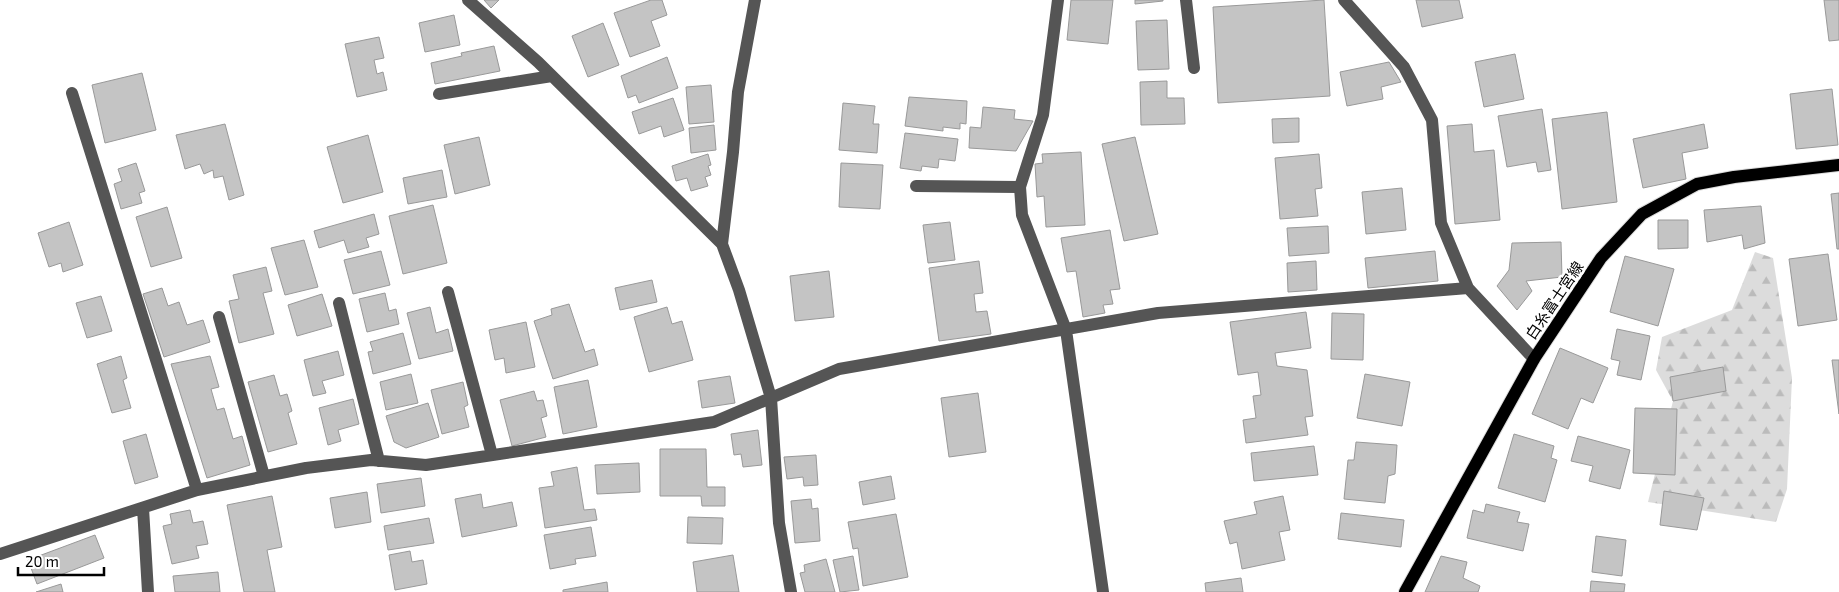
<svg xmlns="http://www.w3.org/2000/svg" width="1839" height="592" viewBox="0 0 1839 592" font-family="'Exo 2','Noto Sans JP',sans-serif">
  <defs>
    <pattern id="forest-firs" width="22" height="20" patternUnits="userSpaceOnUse" patternTransform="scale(1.25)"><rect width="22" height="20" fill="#dcdcdc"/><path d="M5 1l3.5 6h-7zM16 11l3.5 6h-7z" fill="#bbb"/></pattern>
  </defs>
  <rect width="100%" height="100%" fill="#fff"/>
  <path fill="url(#forest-firs)" d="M1755 252 1773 258 1792 378 1787 489 1776 522 1648 502 1673 401 1656 370 1662 337 1732 310Z"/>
  <path fill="#c4c4c4" stroke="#999" d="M484 0H499L491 8Z
    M651 0H662L667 15 651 21 660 46 630 57 614 13Z
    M1071 0H1113L1108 44 1067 40Z
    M1135 0H1163V1L1135 4Z
    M1324 0 1330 96 1218 103 1213 7Z
    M1416 0H1459L1463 18 1422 27Z
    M1824 0H1839V40L1829 41Z
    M454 15 460 45 425 52 419 23Z
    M1167 20 1169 69 1138 70 1136 21Z
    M603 23 619 65 588 77 572 36Z
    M379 37 384 58 374 60 377 74 383 72 387 90 357 97 345 44Z
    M494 46 500 71 435 84 431 63 462 56 461 53Z
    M1515 54 1524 99 1484 107 1475 62Z
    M667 57 678 88 639 103 636 95 628 98 621 76Z
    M1389 62 1401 82 1381 87 1383 99 1347 106 1340 72Z
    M142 73 156 130 105 143 92 85Z
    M1167 81V98H1184L1185 124 1141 125 1140 82Z
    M711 85 714 122 689 124 686 87Z
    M1832 89 1838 145 1796 149 1790 94Z
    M909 97 967 101 966 124 960 123V129L943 127V131L905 126Z
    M673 98 684 130 664 137 661 126 639 134 632 112Z
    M843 103 875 106 873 124H879L877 153 839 150Z
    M983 107 1015 110 1014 119 1033 121 1016 151 969 148 970 127 981 128Z
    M1542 109 1551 170 1538 172 1536 162 1507 167 1498 116Z
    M1607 112 1617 202 1562 209 1552 119Z
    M1299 118V142L1273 143 1272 119Z
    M225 124 244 195 229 200 223 176 214 178 213 170 204 174 200 164 185 169 176 135Z
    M1472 124 1474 152 1494 150 1500 220 1455 224 1447 126Z
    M1704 124 1708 148 1682 153 1686 179 1643 188 1633 139Z
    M714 125 716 150 691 153 689 128Z
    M905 133 958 139 955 161 939 159 938 168 922 166 921 171 900 168Z
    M368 135 383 192 343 203 327 147Z
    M479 137 490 185 455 194 444 145Z
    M1135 137 1158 234 1124 241 1102 144Z
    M1081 152 1085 225 1046 227 1044 196 1037 197 1035 164 1043 163 1042 154Z
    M708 154 711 165 708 166 711 175 705 177 708 186 691 191 687 178 676 181 672 166Z
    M1319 154 1322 188 1315 189 1318 216 1280 219 1275 158Z
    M136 163 145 191 139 193 142 203 121 209 114 184 122 181 118 169Z
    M841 163 883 165 880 209 839 207Z
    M442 170 447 197 408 204 403 178Z
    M1402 188 1406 230 1366 234 1362 192Z
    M1839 193V249H1837L1831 194Z
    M433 205 447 263 403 274 389 216Z
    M1761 206 1765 243 1744 249 1742 235 1707 242 1704 210Z
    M167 207 182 258 151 267 136 217Z
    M374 214 379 234 366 238 369 247 348 253 344 240 319 248 314 231Z
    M1658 220H1688V248L1658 249Z
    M69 222 83 265 63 272 61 263 49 267 38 233Z
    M950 222 955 260 928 263 923 225Z
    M1328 226 1329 253 1289 256 1287 228Z
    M1110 230 1120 289 1110 290 1113 304 1103 305 1105 313 1083 317 1076 271 1067 272 1061 238Z
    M304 240 318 287 285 295 271 248Z
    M1561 242 1562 277 1526 281 1532 291 1517 310 1497 286 1509 270 1512 243Z
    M381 251 390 285 353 294 344 260Z
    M1435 251 1438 281 1368 288 1365 258Z
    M1828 254 1837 320 1798 326 1789 259Z
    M1625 256 1674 269 1658 326 1610 312Z
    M979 261 983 293 974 294 976 312 987 311 991 334 939 341 929 268Z
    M1316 261 1317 290 1288 292 1287 263Z
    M266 267 272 291 263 293 274 334 239 343 229 301 239 299 233 275Z
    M829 271 834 317 795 321 790 276Z
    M652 280 657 302 620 310 615 288Z
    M162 288 168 306 179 302 187 325 203 320 210 342 164 357 143 294Z
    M385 293 389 311 396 309 399 324 367 332 359 299Z
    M322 294 332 326 297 336 288 305Z
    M101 296 112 331 87 338 76 303Z
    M569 304 585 352 594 349 598 365 553 379 534 321 552 315 551 309Z
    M430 307 436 333 448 329 453 351 419 359 407 313Z
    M667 307 672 324 682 321 693 360 649 372 634 317Z
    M1306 312 1311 348 1275 353 1277 366 1307 370 1313 416 1305 417 1308 435 1246 443 1243 420 1256 418 1253 396 1261 395 1258 372 1238 375 1230 322Z
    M1332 313 1364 314 1363 360 1331 359Z
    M526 322 535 367 506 373 504 358 495 360 489 330Z
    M1617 329 1650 336 1641 380 1617 375 1620 361 1611 359Z
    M403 333 411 364 373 374 368 352 373 351 370 342Z
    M1560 348 1608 368 1593 403 1581 398 1568 429 1532 414Z
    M338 351 344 375 322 381 326 393 313 396 304 360Z
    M121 356 127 378 123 380 131 408 112 413 97 364Z
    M210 356 219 387 211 389 217 410 224 408 233 439 242 436 250 465 207 478 171 364Z
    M1832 360H1839V414Z
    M1723 367 1726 391 1673 401 1670 377Z
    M411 374 418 403 386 410 380 382Z
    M1365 374 1410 382 1402 426 1357 418Z
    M274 375 280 396 287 394 292 411 288 413 297 444 268 452 248 382Z
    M730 376 735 403 702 408 698 381Z
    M588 380 597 427 563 434 554 387Z
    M463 382 468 405 464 407 469 427 442 434 431 390Z
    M534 391 537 401 543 400 547 416 541 418 546 437 512 446 500 400Z
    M978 393 986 452 949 457 941 398Z
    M353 399 359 424 338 430 341 441 328 445 319 408Z
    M428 403 439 437 406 448 394 442 386 416Z
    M1635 408 1677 409 1675 475 1633 473Z
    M758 430 762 465 743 467 741 454 734 455 731 434Z
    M146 434 158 477 135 484 123 441Z
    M1514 434 1554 446 1551 458 1557 460 1545 502 1498 488Z
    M1578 436 1630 450 1620 489 1589 481 1593 466 1571 461Z
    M1356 442 1397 445 1395 474 1388 476 1385 503 1344 499 1348 460H1354Z
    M1314 446 1318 475 1254 481 1251 453Z
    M660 449H706L707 487H725V506H702L701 496H660Z
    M816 455 818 485 804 486 803 477 787 479 784 457Z
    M639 463 640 492 597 494 595 465Z
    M577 467 584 510 595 509 597 520 545 528 539 488 554 486 551 472Z
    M891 476 895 499 863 505 859 482Z
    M421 478 425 506 381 513 377 484Z
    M1664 491 1704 498 1697 530 1660 525Z
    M367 492 371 522 335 528 330 498Z
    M481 494 483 508 512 502 517 526 462 537 455 499Z
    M272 496 282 547 267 550 275 592H244L227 505Z
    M1283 496 1290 530 1279 532 1285 560 1242 569 1237 542 1230 544 1224 521 1257 514 1254 502Z
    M811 499 812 509 818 508 820 541 795 543 791 501Z
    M1486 504 1520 512 1517 522 1529 524 1523 551 1467 538 1473 510 1484 513Z
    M190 510 193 523 203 521 208 544 196 546 199 558 172 564 163 526 172 524 170 514Z
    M1341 513 1404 520 1401 547 1338 539Z
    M896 514 908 577 863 586 858 548 853 549 848 522Z
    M688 517 723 518 722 544 687 543Z
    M429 518 434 543 388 550 384 526Z
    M591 527 596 556 575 559 576 564 550 569 544 535Z
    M95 535 104 558 37 584 28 560Z
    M1596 536 1626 540 1622 576 1592 572Z
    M410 551 412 562 423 560 427 584 395 590 389 555Z
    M733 555 739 592H697L693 562Z
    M853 556 859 590 840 592 833 560Z
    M1441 556 1467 562 1463 578 1480 586 1478 592H1425Z
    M826 559 835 592H805L800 573 805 572 804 565Z
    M218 572 220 592H175L173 576Z
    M1241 578 1243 592H1206L1205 583Z
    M1591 581 1625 584 1624 592H1590Z
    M607 582 608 592H563V590Z
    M61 584 63 592H36Z"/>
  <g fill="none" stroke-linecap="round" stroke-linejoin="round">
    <defs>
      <path id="major" d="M1405 592 1534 359 1601 258 1642 214 1697 184 1734 177 1839 165"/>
    </defs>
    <use href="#major" stroke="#dbdbdb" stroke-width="14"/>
    <path stroke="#555" stroke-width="12" d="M468 0 538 62 722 244
      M755 0 738 92 733 152 722 244 739 290 771 398 779 523 791 592
      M1058 0 1043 115 1020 187 1022 215 1066 330 1103 592
      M1186 0 1194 68
      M1344 0 1404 67 1432 120 1441 223 1468 288 1534 359
      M72 93 197 490
      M439 94 552 76
      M916 186 1020 187
      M448 292 492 455
      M339 303 379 461
      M219 317 264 476
      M143 508 148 592
      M0 554 197 490 306 468 371 460 426 465 714 422 839 369 1158 313 1468 288"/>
    <use href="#major" stroke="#000" stroke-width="12"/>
  </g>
  <g text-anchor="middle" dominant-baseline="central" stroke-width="5" stroke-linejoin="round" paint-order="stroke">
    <g font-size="15" fill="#000" stroke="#fff">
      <text transform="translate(1554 300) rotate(-56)">白糸富士宮線</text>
    </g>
  </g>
  <path d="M18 567v8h86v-8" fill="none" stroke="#000000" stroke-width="2.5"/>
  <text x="25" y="567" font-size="15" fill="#000000" stroke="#ffffff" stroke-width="4" paint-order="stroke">20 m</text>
</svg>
